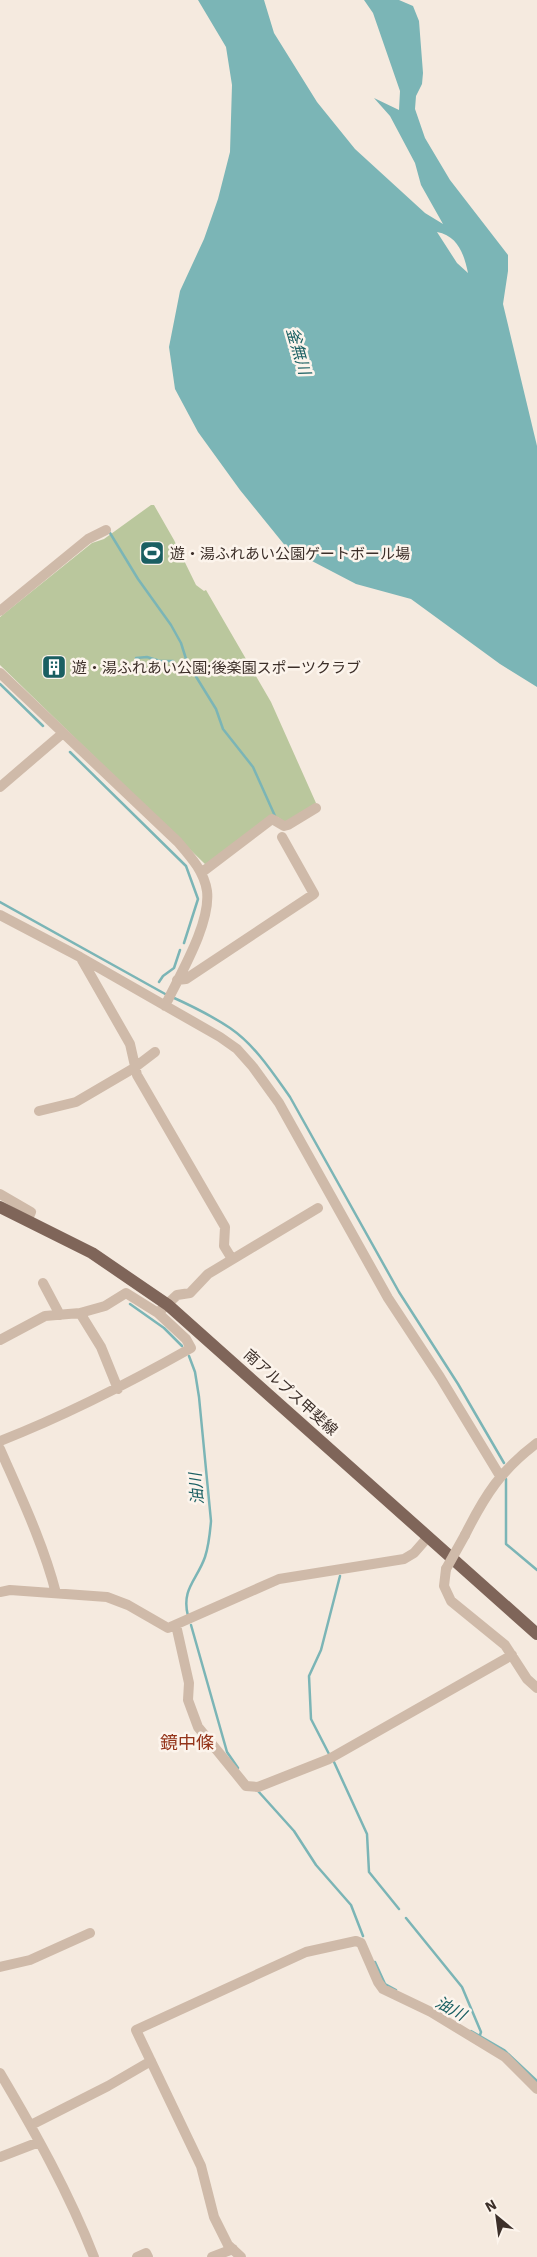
<svg xmlns="http://www.w3.org/2000/svg" width="537" height="2257" viewBox="0 0 537 2257" font-family="'IBM Plex Sans','Noto Sans JP',sans-serif">
  <rect width="100%" height="100%" fill="#f5eadf"/>
  <path fill="#bac79d" d="M151 505H154L174 540 196 585 204 591 206 590 271 702 316 803 285 823 278 817 206 865 0 665V617L92 543 104 539Z"/>
  <path fill="#7bb5b6" fill-rule="evenodd" d="M198 0H264L274 33 317 102 355 149 425 213 443 224 421 185 415 163 390 116 374 98 399 110 400 91 373 13 364 0H399L413 6 419 21 423 73 422 84 416 96 415 109 425 138 450 180 508 255V271L503 304 537 446V687L500 664 411 599 356 584 287 548 240 490 198 432 175 389 169 347 180 291 204 239 218 199 230 152 232 85 226 47ZM437 232C458 236 464 254 468 273L457 263Z"/>
  <g fill="none" stroke-linecap="round" stroke-linejoin="round">
    <path stroke="#7bb5b6" stroke-width="2.5" d="M110 533 138 579 171 625 181 643 187 662 216 709 223 729 253 767 275 816
      M136 658 147 657 160 661H173
      M0 684 43 726
      M70 752 186 866 198 899 184 943
      M0 902 167 995
      M159 982 163 976 174 968 180 950
      M172 997C192 1006 212 1016 230 1028 255 1045 273 1073 290 1097L399 1292 458 1384 504 1463
      M130 1304 164 1328 182 1346
      M506 1479V1544L537 1570
      M188 1616C181 1589 197 1580 205 1557 209 1545 210 1533 211 1521L199 1397 195 1372 189 1356
      M191 1625 227 1752 238 1768
      M329 1754 311 1719 309 1676 321 1650 340 1576
      M334 1762 367 1834 369 1872 399 1909
      M258 1791 294 1831 316 1865 351 1905 363 1936
      M406 1918 462 1987 481 2032 480 2035
      M375 1962 385 1984 396 1990
      M471 2031 504 2050 537 2081"/>
    <path stroke="#cfbaa9" stroke-width="10" d="M0 611 88 539 106 530
      M0 673 178 842C190 856 204 871 207 891 211 924 179 976 165 1006
      M0 787 63 733
      M201 873 272 819 284 826 288 825 316 808
      M0 915 80 957 220 1037 237 1049 253 1067 279 1103 388 1298 440 1377 500 1476
      M82 960 130 1044 137 1075 225 1227 224 1246 232 1259
      M177 980 186 979 314 894 282 837
      M39 1111 76 1102 134 1068 155 1052
      M0 1194 31 1212 27 1221
      M43 1283 60 1315
      M80 1313 101 1347 118 1389
      M0 1340 45 1316 80 1313 105 1306 126 1293 158 1313 177 1295 190 1293 208 1274 318 1208
      M0 1441C67 1415 129 1383 191 1348L186 1339 158 1313
      M0 1449C21 1497 43 1543 56 1593
      M465 1535C485 1495 501 1470 537 1443
      M446 1569 444 1586 451 1601 505 1645 527 1679 537 1688
      M0 1592 10 1590 107 1597 128 1605 168 1628 279 1579 404 1559 414 1553 428 1537
      M176 1625 189 1683 188 1700 198 1727 246 1786 258 1787 329 1759 512 1655
      M0 1967 30 1960 90 1933
      M0 2073C35 2132 69 2193 94 2257
      M31 2125 108 2086 151 2061
      M0 2157 39 2142
      M137 2257 146 2253 148 2257
      M212 2257 233 2249
      M241 2257 228 2245 214 2217 201 2166 136 2030 306 1952 356 1941 361 1943 378 1982 383 1989 431 2012 505 2057 537 2089"/>
    <path stroke="#7f6559" stroke-width="12" d="M0 1207 92 1253 168 1305 537 1634"/>
    <path stroke="#cfbaa9" stroke-width="10" d="M446 1569 465 1535"/>
  </g>
  <defs>
    <symbol id="stadium-square" viewBox="-11 -11 22 22"><rect x="-9" y="-9" width="18" height="18" rx="4" fill="#1a5f62" stroke="#fcf4ec"/><path d="M0-5a6.5 5 0 1 0 0 10a6.5 5 0 1 0 0-10ZM-3.5-1.8h7v3.6h-7Z" fill="#fff"/></symbol>
    <symbol id="building-square" viewBox="-11 -11 22 22"><rect x="-9" y="-9" width="18" height="18" rx="4" fill="#1a5f62" stroke="#fcf4ec"/><path d="M-4-6H4V6H1V3H-1V6H-4ZM-2.5-4.3h1.7v1.8h-1.7ZM.8-4.3h1.7v1.8H.8ZM-2.5-1h1.7V.8h-1.7ZM.8-1h1.7V.8H.8Z" fill="#fff"/></symbol>
  </defs>
  <g fill-rule="evenodd">
    <use href="#stadium-square" x="138" y="539" width="28" height="28"/>
    <use href="#building-square" x="40" y="653" width="28" height="28"/>
  </g>
  <g text-anchor="middle" dominant-baseline="central" stroke-width="5" stroke-linejoin="round" paint-order="stroke">
    <g font-size="15" fill="#3c2f29" stroke="#fcf4ec" text-anchor="start">
      <text x="170" y="553">遊・湯ふれあい公園ゲートボール場</text>
      <text x="72" y="667">遊・湯ふれあい公園;後楽園スポーツクラブ</text>
    </g>
    <g font-size="15" fill="#3c2f29" stroke="#fcf4ec">
      <text transform="translate(291 1392) rotate(42)">南アルプス甲斐線</text>
    </g>
    <g font-size="16" font-style="italic" fill="#1a5f62" stroke="#fcf4ec">
      <text transform="translate(299 351) rotate(74)">釜無川</text>
      <text transform="translate(196 1489) rotate(-95)">油川</text>
      <text transform="translate(451 2008) rotate(29)">油川</text>
    </g>
    <g font-size="18" fill="#94341a" stroke="#fcf4ec">
      <text x="187" y="1742">鏡中條</text>
    </g>
  </g>
  <g transform="translate(497 2217) rotate(331)" stroke="#fcf4ec" stroke-width="4" paint-order="stroke">
  <path d="M0-4L9 19L0 12L-9 19Z" fill="#3c2f29"/>
  <text y="-8" font-size="14" font-weight="bold" text-anchor="middle" fill="#3c2f29">N</text>
  </g>
</svg>
